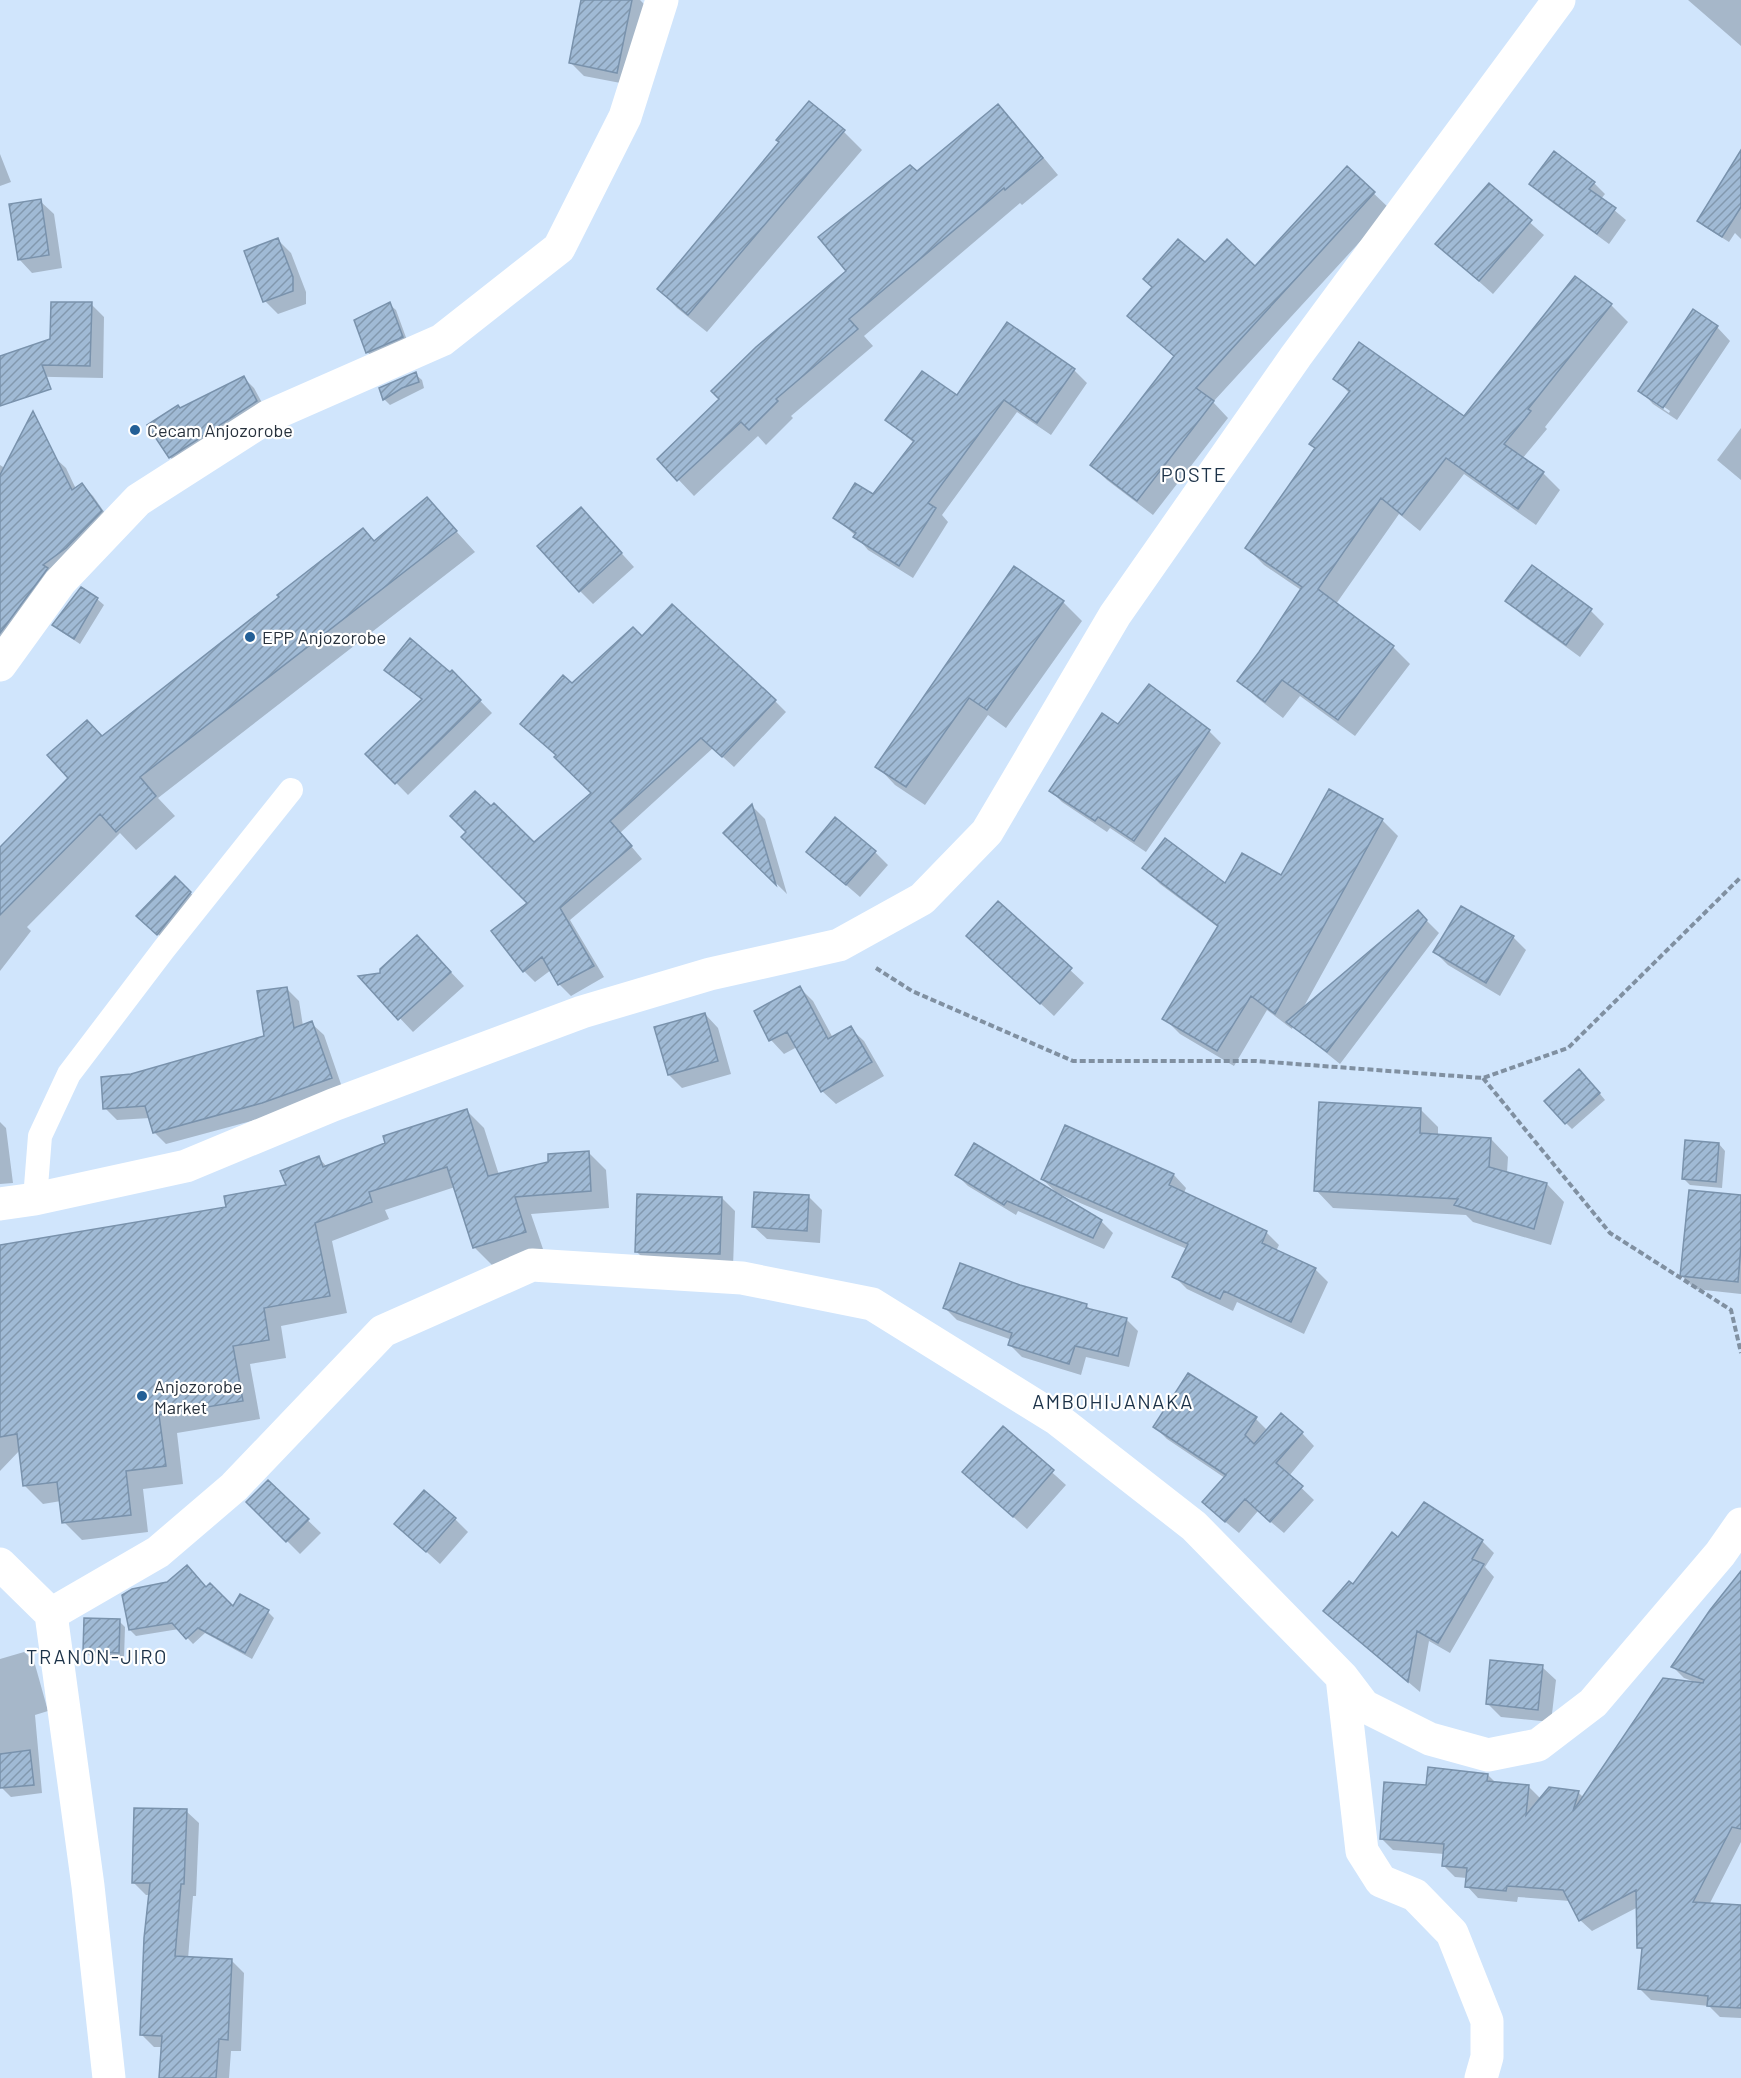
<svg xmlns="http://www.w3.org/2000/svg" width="1741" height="2078" viewBox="0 0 1741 2078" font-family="Barlow,sans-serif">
  <defs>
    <pattern id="building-hatch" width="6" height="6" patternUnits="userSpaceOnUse" patternTransform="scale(1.5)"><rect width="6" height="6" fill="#a0bad5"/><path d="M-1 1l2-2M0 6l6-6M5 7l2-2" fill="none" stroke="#8298ae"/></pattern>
  </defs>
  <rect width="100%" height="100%" fill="#d0e5fc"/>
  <path fill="#0003" fill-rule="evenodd" d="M583 0H640L646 6 631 85 584 76 571 63Z
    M1688 0H1741V46Z
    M809 103 844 132 862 150 707 332 677 308 659 289 781 142Z
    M998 106 1014 122 1058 175 1022 205 1020 203 864 336 873 346 791 416 793 418 766 445 758 436 694 496 659 459 721 399 848 271 917 173Z
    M0 154 11 182 0 186Z
    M1741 159V239L1735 233 1729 242 1705 227 1699 221Z
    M1347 168 1390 209 1213 402 1228 418 1153 515 1107 480 1092 465 1175 357 1129 316 1205 264 1255 268Z
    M1594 183 1605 194 1601 199 1626 220 1609 244 1542 195 1531 184Z
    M1489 186 1544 235 1493 294 1437 244Z
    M40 201 54 214 62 268 32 273 19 259Z
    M278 240 291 253 306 292V304L278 314 265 301Z
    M91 304 104 317 103 378 6 376 0 371V358L52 340Z
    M389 304 396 310 408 343 374 358 367 352Z
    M1611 305 1628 322 1545 427 1547 429 1522 459 1543 473 1560 490 1536 525 1464 474 1420 531 1399 514 1336 604 1393 647 1410 664 1355 736 1300 696 1283 718 1256 697 1239 680 1260 653 1301 590 1264 565 1247 548 1316 448 1350 394 1335 378 1465 418Z
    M1008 325 1074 370 1087 383 1051 435 1017 412 942 515 948 522 913 578 868 550 856 536 835 518 874 496 914 443 887 420 957 397Z
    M1717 327 1730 341 1677 420 1653 404 1640 390ZM1653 399 1670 411 1669 413 1653 402Z
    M415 374 422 380 424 388 390 405 384 399Z
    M244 378 254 388 267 412 180 468 170 457 181 410Z
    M1741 428V480L1717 460Z
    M54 457 66 468 76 489 82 485 93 496 112 523 0 660V465L20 478Z
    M427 499 475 552 158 798 175 816 136 850 120 833 27 927 31 931 0 971V849L70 779 103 738 281 598 363 530 375 542Z
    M594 523 634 567 593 604 580 591Z
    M1532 567 1591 611 1604 624 1580 657 1521 614 1507 601Z
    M1015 568 1063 602 1082 621 1006 728 988 715 925 805 895 785 877 766Z
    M97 599 104 605 80 644 60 631 54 625Z
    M642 638 775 701 786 712 734 767 713 748 620 833 642 859 570 920 604 977 571 996 559 984 551 970 535 982 524 971 534 845 593 793 572 685Z
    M386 670 452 672 492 713 408 795 368 754 423 701Z
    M1118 726 1209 731 1221 743 1146 852 1110 828 1107 832 1062 802 1051 791Z
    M752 806 765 819 787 894 725 833Z
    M1382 820 1398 836 1302 1010 1418 912 1439 933 1340 1064 1293 1026 1292 1029 1267 1010 1234 1066 1180 1034 1164 1018 1219 928 1160 884 1144 868 1225 885 1282 877Z
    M808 852H875L888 865 860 897Z
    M175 878 204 906 171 947 139 916Z
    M998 903 1084 983 1054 1016 981 949Z
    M1513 937 1526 950 1500 996 1448 965 1435 952Z
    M430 950 464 986 413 1032 361 977 382 974Z
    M286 988 299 1001 303 1026 311 1023 324 1035 343 1090 274 1115 166 1144 154 1132 150 1118 117 1120 105 1108 266 1038Z
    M800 988 813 1001 833 1038 850 1028 864 1041 884 1076 836 1104 822 1091 797 1047 784 1054 771 1040 756 1011Z
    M705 1014 718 1028 731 1074 682 1088 669 1075Z
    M1586 1077 1605 1100 1572 1129 1566 1123Z
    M466 1110 484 1128 499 1175 588 1152 606 1170 609 1208 531 1214 543 1249 492 1265 474 1247 455 1187 385 1210 389 1219 332 1241 347 1313 281 1326 286 1358 250 1364 260 1419 177 1433 183 1484 143 1489 148 1532 82 1540 64 1522 61 1501 43 1504 25 1486 20 1450 0 1471V1247L228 1208 288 1186 319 1158 327 1167Z
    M1421 1110 1438 1127V1136L1491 1139 1508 1157 1507 1173 1547 1184 1564 1202 1551 1245 1473 1222 1466 1215 1333 1208 1316 1190Z
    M0 1122 6 1128 13 1183 0 1184Z
    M1719 1144 1725 1151 1722 1188 1690 1185 1683 1178Z
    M957 1175 1056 1194 1101 1221 1113 1233 1104 1249 1018 1211 1016 1215 968 1186Z
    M1174 1175 1186 1188 1184 1193 1266 1232 1279 1245 1276 1251 1315 1269 1328 1282 1304 1334 1237 1302 1233 1311 1187 1289 1174 1276 1187 1249 1057 1193 1042 1179Z
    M809 1197 822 1210 820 1243 767 1239 753 1226Z
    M1741 1197V1294L1695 1289 1682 1276Z
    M722 1198 735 1211 733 1267 650 1265 636 1251Z
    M1020 1286 1086 1305 1092 1311 1126 1319 1138 1331 1129 1367 1086 1357 1081 1375 1022 1357 1010 1345 1012 1340 957 1320 945 1308Z
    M1256 1419 1268 1431 1302 1433 1314 1446 1289 1476 1314 1500 1284 1533 1258 1511 1239 1533 1216 1514 1225 1478 1167 1439 1155 1427Z
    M1003 1428 1066 1485 1027 1529 977 1485Z
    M268 1482 321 1533 300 1554 248 1502Z
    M455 1519 468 1532 440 1564 396 1524Z
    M1398 1539 1482 1541 1494 1553 1485 1567 1494 1577 1450 1653 1429 1641 1420 1692 1325 1611 1353 1587Z
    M206 1588 234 1608 268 1612 274 1618 252 1659 205 1633 193 1644 179 1629 136 1636 130 1630Z
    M1741 1592V1842L1709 1905 1741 1907V2018L1720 2017 1709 2006 1651 2000 1640 1989 1643 1952 1639 1947 1638 1907 1592 1931 1580 1920 1570 1901 1518 1897 1517 1902 1478 1898 1467 1886V1878L1455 1877 1443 1865 1444 1854 1393 1850 1381 1838 1427 1787 1488 1775 1496 1783 1529 1787 1541 1799 1578 1792 1584 1798 1695 1682 1684 1678 1673 1667Z
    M119 1621 125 1627 124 1659 91 1657 85 1651Z
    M24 1652 34 1661 48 1711 35 1715 42 1793 11 1797 2 1788 0 1769V1659Z
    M1542 1667 1556 1680 1551 1722 1501 1717 1488 1704Z
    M186 1811 199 1823 196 1896H193L188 1959 232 1961 244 1973 241 2051H231L229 2078H160L163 2047H154L141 2034 150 1895H146L133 1882Z"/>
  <path fill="url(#building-hatch)" stroke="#7992ac" stroke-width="1.5" d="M581 0H632L617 73 569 63Z
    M809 101 845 130 688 315 657 289 779 142 776 140Z
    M998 104 1043 158 1005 190 1004 188 849 319 858 329 776 399 778 401 749 430 741 422 677 481 657 459 719 399 711 391 756 347 846 271 818 237 910 165 917 171Z
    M1741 150V207L1722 237 1697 221Z
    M1554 151 1595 182 1589 189 1616 208 1597 234 1529 184Z
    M1347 166 1375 192 1196 388 1214 401 1137 501 1090 465 1174 356 1127 316 1152 287 1143 279 1178 239 1205 262 1227 239 1255 266Z
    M1489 183 1532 220 1479 281 1435 244Z
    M41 199 49 255 18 260 9 204Z
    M278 238 293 277V291L263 302 244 251Z
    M1575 276 1612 304 1528 409 1531 411 1504 444 1544 472 1518 509 1446 458 1402 515 1381 498 1318 589 1394 646 1338 720 1282 680 1265 702 1237 681 1259 652 1302 587 1245 548 1315 448 1309 444 1350 391 1333 379 1359 342 1464 416Z
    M51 302H92L90 366 42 365 51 389 0 406V356L50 339Z
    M390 302 403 337 366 353 354 320Z
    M1693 309 1718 326 1663 408 1638 391Z
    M1007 322 1075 369 1037 423 1004 400 928 503 936 508 899 566 853 537 856 533 833 518 855 483 873 494 914 441 885 420 922 371 957 395Z
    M416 372 419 382 402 388 383 400 379 388Z
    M244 376 257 401 169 458 147 425 178 405 180 408Z
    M33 411 72 490 82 483 102 511 66 548 43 565 48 568 0 633V475Z
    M427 497 457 531 140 777 156 796 116 832 100 814 0 915V847L68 778 47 755 87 720 102 736 279 597 277 595 363 528 374 541Z
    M581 507 622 553 579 592 537 546Z
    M1532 565 1592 609 1566 645 1505 601Z
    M1014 566 1064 601 987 710 969 698 906 787 875 767Z
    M81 587 98 598 74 639 52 625Z
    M672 604 776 700 722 757 701 738 610 821 632 846 560 908 594 966 558 985 542 957 523 972 491 931 527 903 461 837 466 832 450 816 475 791 491 806 494 803 534 842 591 793 554 757 556 755 520 724 563 675 572 683 633 627 642 636Z
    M410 638 450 672 452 670 481 700 395 784 365 754 422 699 384 670Z
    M1149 684 1210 730 1134 841 1098 817 1095 821 1049 791 1102 713 1118 724Z
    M1329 789 1383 819 1275 1014 1251 996 1217 1051 1162 1019 1218 926 1142 868 1165 838 1225 883 1242 853 1281 875Z
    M752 804 776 885 723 833Z
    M835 817 876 851 846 885 806 852Z
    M175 876 191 892 157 935 136 916Z
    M998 901 1072 968 1040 1004 966 936Z
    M1461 906 1514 936 1486 983 1433 952Z
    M1418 910 1427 920 1327 1052 1286 1022Z
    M417 935 451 972 398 1020 358 976 380 973V969Z
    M800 986 828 1039 851 1026 872 1062 821 1092 787 1032 769 1041 754 1011Z
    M287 987 294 1028 312 1021 332 1078 262 1103 153 1133 145 1106 103 1109 101 1077 131 1074 264 1036 257 991Z
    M705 1013 718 1061 668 1075 654 1027Z
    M1579 1069 1600 1093 1565 1124 1544 1101Z
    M1319 1102 1421 1108 1420 1133 1491 1138 1489 1167 1547 1183 1534 1229 1454 1205 1458 1199 1314 1191Z
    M467 1109 488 1176 548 1162V1154L589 1151 591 1191 515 1197 526 1232 473 1248 447 1167 369 1192 372 1202 315 1223 330 1296 264 1308 269 1340 233 1346 243 1401 159 1415 166 1466 126 1471 131 1515 62 1523 57 1482 23 1486 17 1434 0 1437V1245L226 1207 224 1196 286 1185 280 1171 319 1156 323 1167 385 1143 383 1136Z
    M1065 1125 1174 1174 1169 1185 1267 1231 1262 1243 1316 1268 1291 1322 1224 1291 1220 1299 1172 1277 1188 1244 1041 1179Z
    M1685 1140 1719 1143 1716 1182 1682 1179Z
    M974 1143 1102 1220 1093 1238 1007 1201 1004 1205 955 1175Z
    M1689 1190 1741 1195V1246L1738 1282 1680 1276Z
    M754 1192 809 1195 807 1231 752 1227Z
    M637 1194 722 1197 720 1254 635 1252Z
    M960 1263 1020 1285 1087 1304 1086 1308 1127 1318 1118 1356 1075 1346 1069 1364 1008 1345 1012 1333 943 1308Z
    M1188 1373 1257 1417 1245 1435 1254 1444 1281 1413 1303 1432 1276 1463 1303 1486 1270 1522 1245 1499 1225 1522 1202 1502 1226 1475 1153 1427Z
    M1003 1426 1054 1470 1013 1517 962 1472Z
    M268 1480 309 1519 286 1542 246 1502Z
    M424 1490 456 1518 426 1552 394 1524Z
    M1424 1502 1483 1540 1472 1559 1484 1564 1438 1643 1417 1631 1408 1682 1323 1611 1349 1581 1353 1584 1392 1532 1398 1537Z
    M187 1565 206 1587 210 1583 233 1606 240 1594 269 1610 245 1653 198 1628 186 1639 172 1623 129 1630 122 1595 132 1589 167 1582Z
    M1741 1571V1829L1732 1827 1693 1902 1741 1905V2008L1707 2006 1708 1996 1638 1989 1642 1948H1637L1636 1890 1579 1921 1563 1890 1507 1886 1506 1891 1465 1887 1467 1868 1442 1866 1444 1844 1380 1839 1384 1782 1426 1785 1428 1767 1488 1774 1487 1781 1529 1785 1526 1815 1549 1787 1579 1791 1573 1811 1663 1678 1703 1683 1704 1680 1671 1667 1710 1610Z
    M84 1618 120 1619 119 1653 83 1651Z
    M1490 1660 1543 1665 1538 1710 1486 1704Z
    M30 1750 34 1785 0 1788V1754Z
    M134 1808 187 1809 184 1884H181L175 1956 232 1959 228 2040 219 2039 216 2078H159L162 2036 140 2035 144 1938 150 1883H132Z"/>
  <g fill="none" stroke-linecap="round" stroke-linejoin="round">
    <path stroke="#8090a1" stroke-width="4" stroke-dasharray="6 3" stroke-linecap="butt" d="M876 968 912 991 1073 1061H1256L1483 1078 1568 1048 1741 877
      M1483 1078 1610 1233 1731 1310 1741 1353"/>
    <path stroke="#fff" stroke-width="24" d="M35 1199 40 1136 69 1074 164 949 291 790"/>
    <path stroke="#fff" stroke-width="33" d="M0 1204 35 1199 186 1166 333 1105 582 1012 710 974 839 945 922 899 987 832 1115 615 1296 356 1559 0
      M51 1614 158 1552 234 1487 383 1331 532 1265 742 1278 872 1304 1057 1419 1194 1526 1342 1677 1364 1706 1430 1739 1488 1755 1538 1745 1593 1703 1720 1554 1741 1524
      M1342 1677 1362 1851 1381 1881 1415 1895 1452 1933 1487 2021V2057L1481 2078"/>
    <path stroke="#fff" stroke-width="33" d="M0 1564 51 1614 88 1886 109 2078"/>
    <path stroke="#fff" stroke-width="33" d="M0 665 60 582 138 500 269 416 442 340 559 248 625 117 662 0"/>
  </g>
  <g fill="#235f96" stroke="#fff" stroke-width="2">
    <circle cx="135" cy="430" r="6"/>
    <circle cx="250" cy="637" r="6"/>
    <circle cx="142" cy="1396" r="6"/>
  </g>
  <g text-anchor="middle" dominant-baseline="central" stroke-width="4.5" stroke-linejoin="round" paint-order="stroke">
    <g font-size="18" fill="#27313c" stroke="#fff" text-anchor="start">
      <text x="147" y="430">Cecam Anjozorobe</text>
      <text x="262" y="637">EPP Anjozorobe</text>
      <text x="154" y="1386">Anjozorobe<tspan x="154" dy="21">Market</tspan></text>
    </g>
    <g font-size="20" letter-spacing="1.5" fill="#1c3248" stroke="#fff">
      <text x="1194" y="474">POSTE</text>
      <text x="1113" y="1401">AMBOHIJANAKA</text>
      <text x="97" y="1656">TRANON-JIRO</text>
    </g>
  </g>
</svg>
